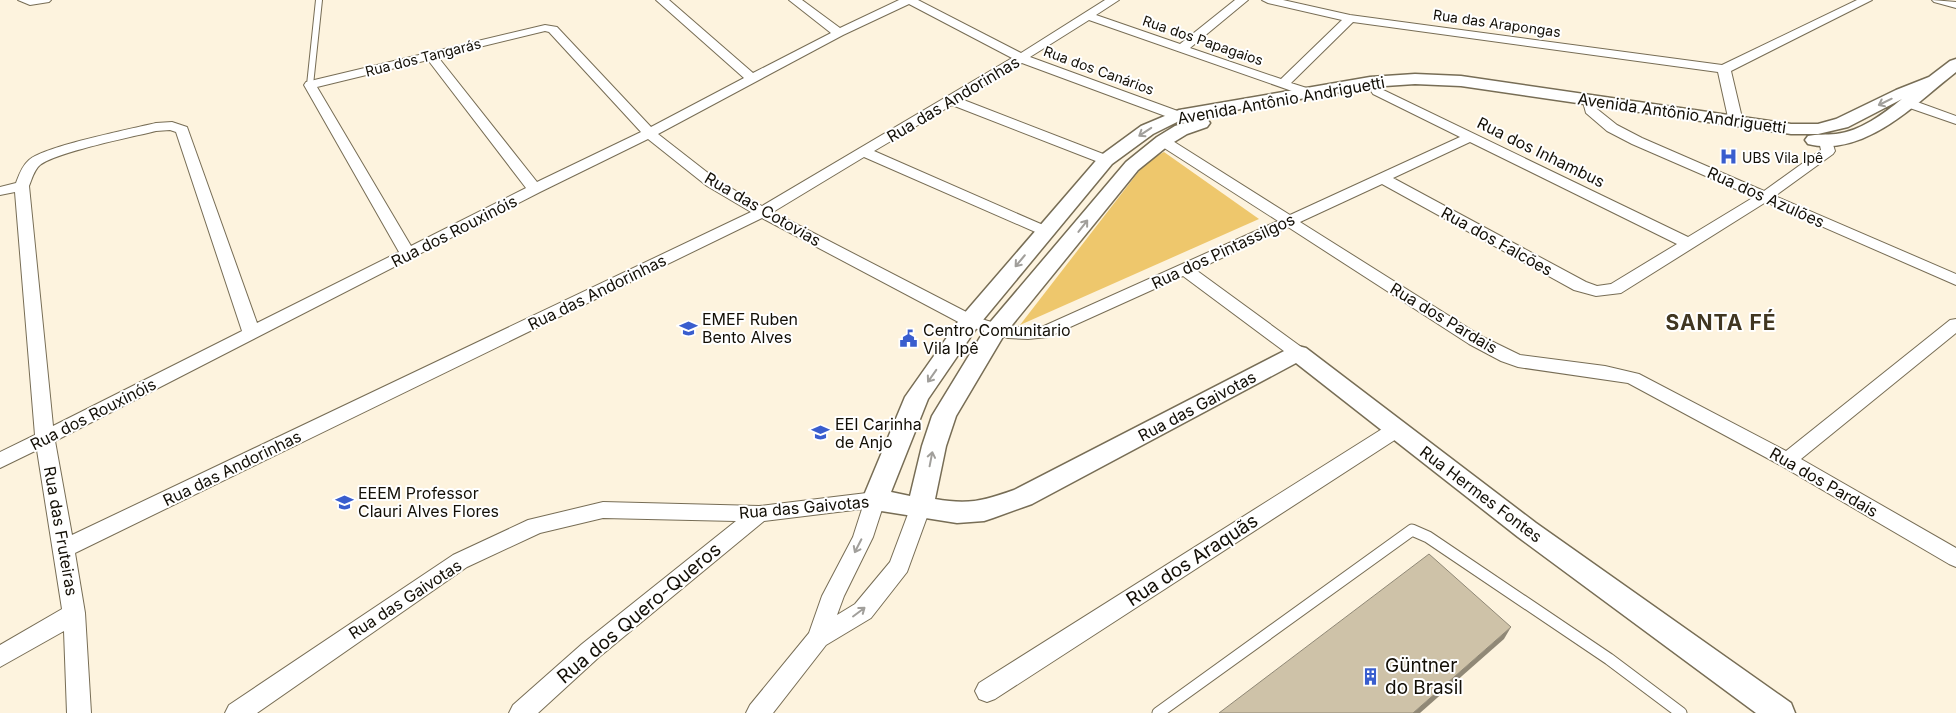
<svg xmlns="http://www.w3.org/2000/svg" width="1956" height="713" viewBox="0 0 1956 713" font-family="Inter,sans-serif">
  <rect width="100%" height="100%" fill="#fdf3de"/>
  <path fill="#eec76c" d="M1164 152 1259 219 1020 325 1146 162Z"/>
  <g fill="none" stroke-linecap="round" stroke-linejoin="round">
    <defs>
      <path id="service-far1" d="M310 85 319 0"/>
      <path id="service" d="M1158 713 1412 530 1428 537 1609 659 1681 713"/>
      <path id="minor" d="M18 0H51L49 2 30 5Z
        M656 0H669L753 73 831 33 789 0H802L840 28 899 0H918L1021 53 1105 0H1119L1096 15 1180 44 1235 0H1248L1190 48 1281 79 1342 20 1268 3 1262 0H1283L1350 15 1722 65 1857 0H1872L1731 71 1743 122 1736 126 1729 122 1718 72 1353 22 1291 83 1313 90 1315 93 1309 97 1089 20 1030 57 1205 121 1207 124 1205 127H1195L1022 63 961 99 1111 157 1113 160 1111 163H1101L952 105 874 151 1050 228 1053 231 1050 234H1040L864 157 773 212 976 317C998 325 1020 330 1044 326L1278 221 1158 144 1156 141 1163 137 1168 138 1290 215 1460 137 1373 94 1371 91 1377 87 1688 237 1754 197 1632 144 1607 131 1586 113 1582 98 1583 95H1593L1597 109 1617 125 1642 138 1764 191 1821 150 1819 141 1821 138H1831L1835 151 1833 154 1775 196 1956 274V285L1766 202 1621 293 1596 296 1574 290 1382 184 1300 222 1481 336 1520 355 1605 366 1639 374 1786 451 1950 320 1956 319V333L1801 459 1956 548V567L1949 564 1780 465 1628 383 1518 367 1501 361 1469 344 1288 227 1196 270 1304 349 1307 353 1304 357 1298 359 1292 357 1183 276 1048 337 1028 339 1008 338 964 325 762 218 75 553 85 613 91 713H67L64 631 0 667V645L62 609 37 450 0 468V452L35 435 15 192 0 195V187L16 183C19 175 22 166 29 160 45 146 131 129 156 123L172 122 187 127 257 323 399 252 304 85 306 82 545 25 557 27 651 127 744 78ZM909 4 1012 58 762 206 717 180 658 134 843 35ZM545 31 549 32 641 132 537 182 438 57ZM428 60 526 188 411 246 317 87ZM170 130 176 132 242 331 53 426 29 186C32 179 34 170 40 165 57 152 132 137 156 131ZM648 139 707 186 751 212 72 535 55 441 540 192ZM1470 142 1677 244 1611 284 1597 286 1586 282 1393 178Z
        M1932 0 1956 2V8L1934 2Z
        M1909 99 1956 116V124L1904 106 1903 103Z
        M1397 422 1404 424 1406 429 1404 434 995 699 987 702 979 699 975 691 979 683 1390 424Z
        M875 492 882 495 885 500 873 537 844 596 837 615 855 604 890 562 911 506 914 500 921 498 928 500 931 506 907 572 871 618 826 645 773 713H746L750 705 809 633 822 596 853 537 862 509 764 521 598 658 538 713H509L513 705 582 644 736 521 603 518 540 533 467 567 257 713H225L229 705 453 555 528 520 603 502 759 506Z"/>
      <path id="tertiary" d="M1956 59V72C1916 103 1865 158 1808 144L1805 140 1808 136C1817 134 1826 135 1836 134 1861 131 1883 114 1902 99L1848 127 1818 134H1791L1461 86 1415 84 1370 87 1183 119 1153 134 1112 164 978 326 928 399 891 492 910 496 922 446 932 416 987 326 1126 162 1157 137 1175 126 1201 118 1207 119 1210 123 1207 127 1187 134 1169 145 1138 170 1004 335 956 416 946 446 935 499C968 505 983 501 1014 490L1290 348 1298 346 1306 348 1536 523 1791 703 1795 713H1756L1518 537 1296 363 1032 504 993 518 984 521 957 523 875 510 866 507 862 500 905 397 962 316 1100 156 1141 126 1179 110 1370 77 1415 74 1461 76 1791 124H1818L1836 119 1896 90 1929 77 1950 61Z"/>
    </defs>
    <use href="#service-far1" stroke="#776d55" stroke-width="8"/>
    <use href="#service" stroke="#776d55" stroke-width="13"/>
    <use href="#minor" stroke="#776d55" stroke-width="2"/>
    <use href="#tertiary" stroke="#776d55" stroke-width="3"/>
    <use href="#service-far1" stroke="#fff" stroke-width="6"/>
    <use href="#service" stroke="#fff" stroke-width="11"/>
    <use href="#minor" fill="#fff" fill-rule="evenodd"/>
    <use href="#tertiary" fill="#fff" fill-rule="evenodd"/>
  </g>
  <path fill="#908876" d="M1511 627 1504 639 1420 713H1413Z"/>
  <path fill="#cec2a8" stroke="#908876" d="M1429 554 1511 627 1413 713H1219Z"/>
  <defs><path id="oneway-shaft" d="M-6 0H5M1.5-3L5.5 0L1.5 3" fill="none" stroke-width="1.6" stroke-linecap="round" stroke-linejoin="round" transform="scale(1.25)"/></defs>
  <g stroke="#a19f9b">
    <use href="#oneway-shaft" transform="translate(1885 102) rotate(154)"/>
    <use href="#oneway-shaft" transform="translate(1145 132) rotate(147)"/>
    <use href="#oneway-shaft" transform="translate(1083 226) rotate(-52)"/>
    <use href="#oneway-shaft" transform="translate(1020 261) rotate(130)"/>
    <use href="#oneway-shaft" transform="translate(932 376) rotate(125)"/>
    <use href="#oneway-shaft" transform="translate(931 459) rotate(-79)"/>
    <use href="#oneway-shaft" transform="translate(858 546) rotate(117)"/>
    <use href="#oneway-shaft" transform="translate(859 612) rotate(-37)"/>
  </g>
  <defs>
    <symbol id="hospital-bare" viewBox="-9 -9 18 18"><path d="M-5-5h3v3.5h4V-5h3V5h-3V1.5h-4V5h-3Z" fill="#395dce" stroke="#fff" stroke-width="2.5" paint-order="stroke"/></symbol>
    <symbol id="school-bare" viewBox="-9 -9 18 18"><path d="M0-5L7-2L0 1L-7-2ZM-4 1L0 2.5L4 1V4Q0 6-4 4Z" fill="#395dce" stroke="#fff" stroke-width="2.5" paint-order="stroke"/></symbol>
    <symbol id="civic-bare" viewBox="-9 -9 18 18"><path d="M-.6-6.5H3V-4.5H.6V-3L4-1V1h2V6H-6V1h2V-1L-.6-3ZM-1.2 2.5V6h2.4V2.5Z" fill="#395dce" stroke="#fff" stroke-width="2.5" paint-order="stroke"/></symbol>
    <symbol id="building-bare" viewBox="-9 -9 18 18"><path d="M-4-6H4V6H1V3H-1V6H-4ZM-2.5-4.3h1.7v1.8h-1.7ZM.8-4.3h1.7v1.8H.8ZM-2.5-1h1.7V.8h-1.7ZM.8-1h1.7V.8H.8Z" fill="#395dce" stroke="#fff" stroke-width="2.5" paint-order="stroke"/></symbol>
  </defs>
  <g fill-rule="evenodd">
    <use href="#hospital-bare" x="1716" y="144" width="25" height="25"/>
    <use href="#school-bare" x="676" y="316" width="25" height="25"/>
    <use href="#civic-bare" x="896" y="326" width="25" height="25"/>
    <use href="#school-bare" x="808" y="420" width="25" height="25"/>
    <use href="#school-bare" x="332" y="490" width="25" height="25"/>
    <use href="#building-bare" x="1358" y="664" width="25" height="25"/>
  </g>
  <g text-anchor="middle" dominant-baseline="central" stroke-width="4" stroke-linejoin="round" paint-order="stroke">
    <g font-size="14" fill="#130f06" stroke="#fff">
      <text transform="translate(1497 23) rotate(8)">Rua das Arapongas</text>
      <text transform="translate(1203 40) rotate(19)">Rua dos Papagaios</text>
      <text transform="translate(423 57) rotate(-14)">Rua dos Tangarás</text>
      <text transform="translate(1099 70) rotate(20)">Rua dos Canários</text>
    </g>
    <g font-size="14" fill="#130f06" stroke="#fff" text-anchor="start">
      <text x="1742" y="157">UBS Vila Ipê</text>
    </g>
    <g font-size="16" fill="#130f06" stroke="#fff">
      <text transform="translate(953 99) rotate(-31)">Rua das Andorinhas</text>
      <text transform="translate(1281 100) rotate(-10)">Avenida Antônio Andriguetti</text>
      <text transform="translate(1682 113) rotate(8)">Avenida Antônio Andriguetti</text>
      <text transform="translate(1541 152) rotate(26)">Rua dos Inhambus</text>
      <text transform="translate(1766 197) rotate(24)">Rua dos Azulões</text>
      <text transform="translate(763 209) rotate(30)">Rua das Cotovias</text>
      <text transform="translate(454 231) rotate(-27)">Rua dos Rouxinóis</text>
      <text transform="translate(1497 241) rotate(29)">Rua dos Falcões</text>
      <text transform="translate(1223 251) rotate(-25)">Rua dos Pintassilgos</text>
      <text transform="translate(597 292) rotate(-26)">Rua das Andorinhas</text>
      <text transform="translate(1444 318) rotate(31)">Rua dos Pardais</text>
      <text transform="translate(1197 406) rotate(-28)">Rua das Gaivotas</text>
      <text transform="translate(93 414) rotate(-27)">Rua dos Rouxinóis</text>
      <text transform="translate(232 468) rotate(-26)">Rua das Andorinhas</text>
      <text transform="translate(1824 482) rotate(30)">Rua dos Pardais</text>
      <text transform="translate(1481 494) rotate(37)">Rua Hermes Fontes</text>
      <text transform="translate(804 507) rotate(-5)">Rua das Gaivotas</text>
      <text transform="translate(61 531) rotate(80)">Rua das Fruteiras</text>
      <text transform="translate(405 599) rotate(-33)">Rua das Gaivotas</text>
    </g>
    <g font-size="16" fill="#130f06" stroke="#fff" text-anchor="start">
      <text x="702" y="319">EMEF Ruben<tspan x="702" dy="18">Bento Alves</tspan></text>
      <text x="923" y="330">Centro Comunitario<tspan x="923" dy="18">Vila Ipê</tspan></text>
      <text x="835" y="424">EEI Carinha<tspan x="835" dy="18">de Anjo</tspan></text>
      <text x="358" y="493">EEEM Professor<tspan x="358" dy="18">Clauri Alves Flores</tspan></text>
    </g>
    <g font-size="19" fill="#130f06" stroke="#fff">
      <text transform="translate(1192 560) rotate(-33)">Rua dos Araquãs</text>
      <text transform="translate(639 613) rotate(-40)">Rua dos Quero-Queros</text>
    </g>
    <g font-size="19" fill="#130f06" stroke="#fff" text-anchor="start">
      <text x="1385" y="665">Güntner<tspan x="1385" dy="22">do Brasil</tspan></text>
    </g>
    <g font-size="21" font-weight="bold" letter-spacing="1" fill="#403621" stroke="#fff">
      <text x="1721" y="322">SANTA FÉ</text>
    </g>
  </g>
</svg>
